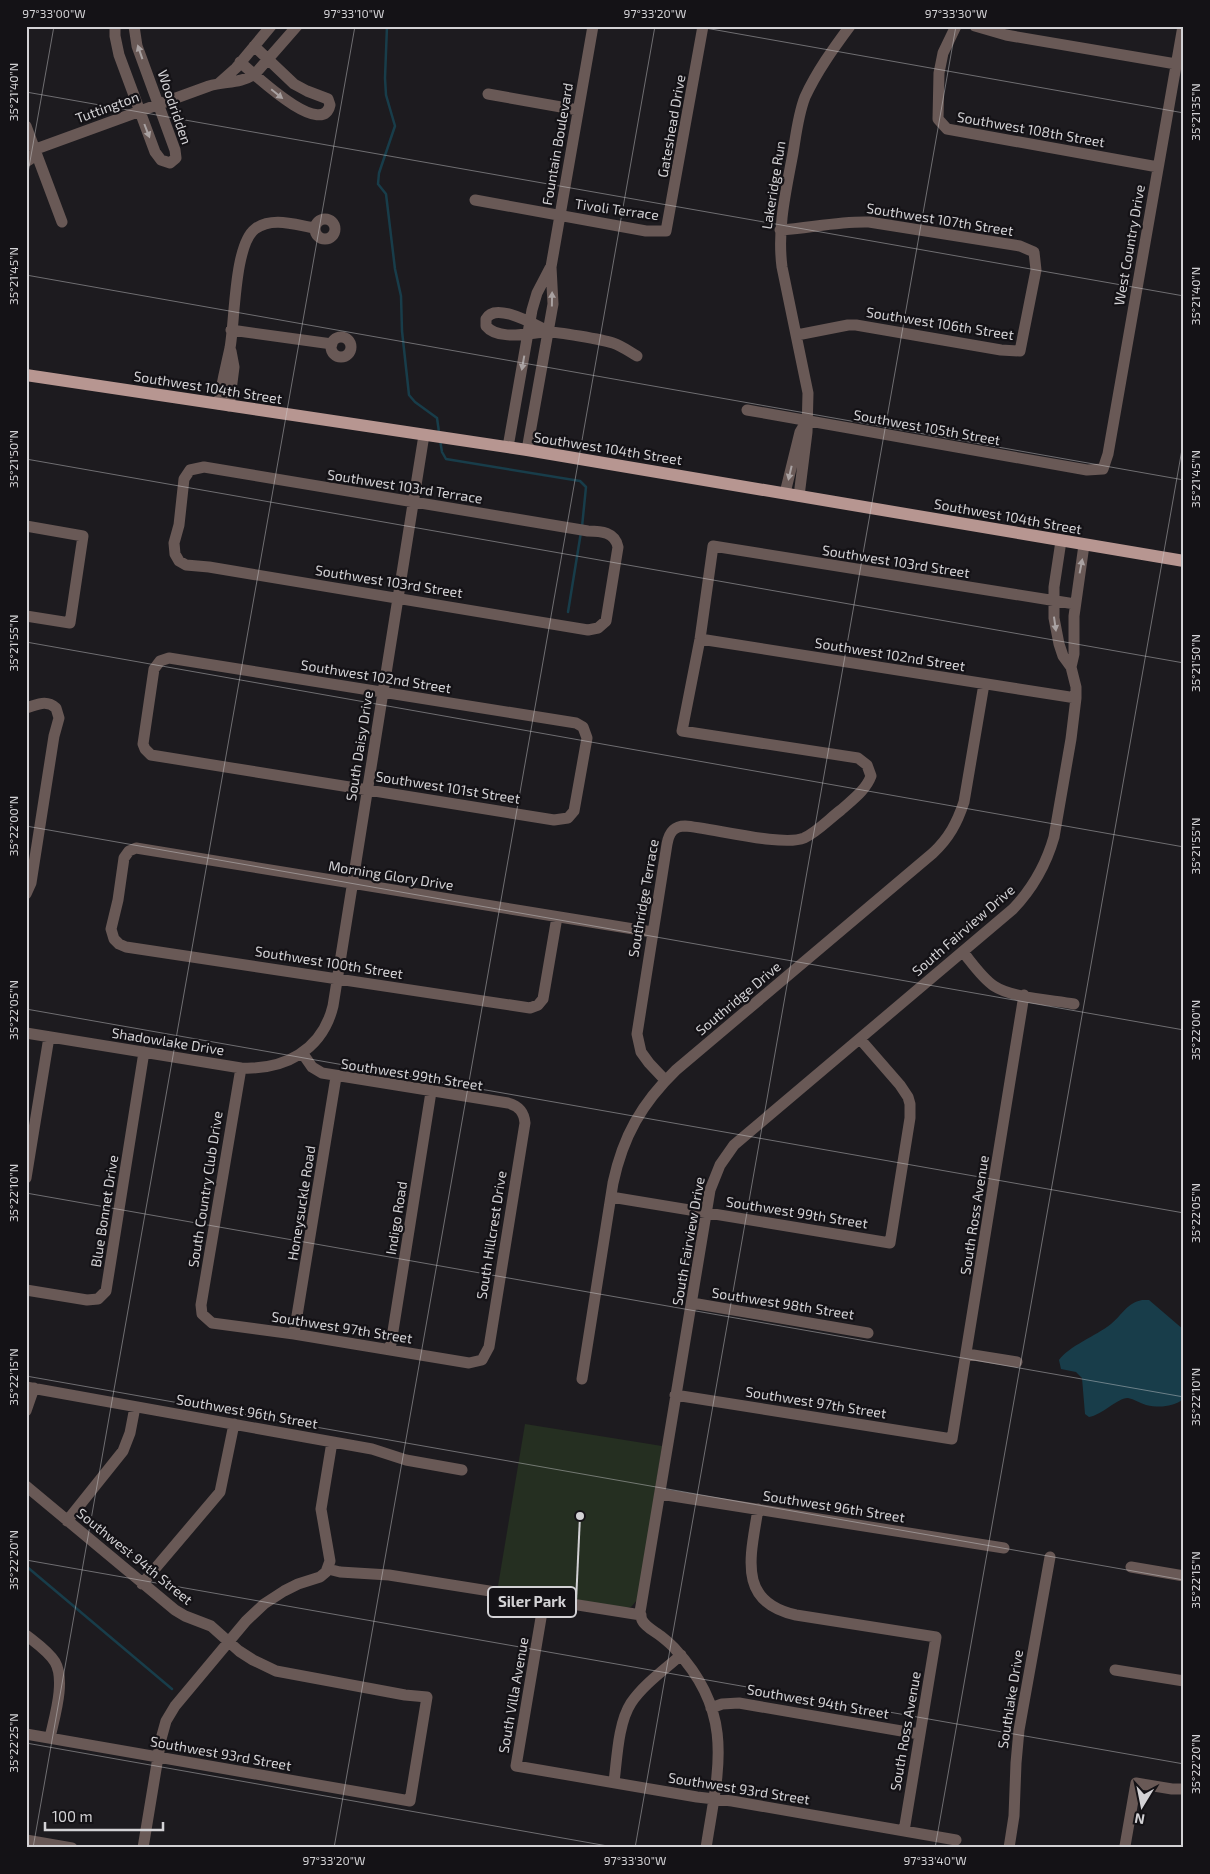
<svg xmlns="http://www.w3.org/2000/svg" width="1210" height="1874" viewBox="0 0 1210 1874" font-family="'Exo 2',sans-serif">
  <rect width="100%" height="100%" fill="#1d1b1f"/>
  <path fill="#252f21" d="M525 1424 662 1446 638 1599 631 1607 625 1608 498 1586Z"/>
  <path fill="#183d4a" d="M1142 1300H1149L1184 1330V1399C1172 1407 1160 1408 1146 1405 1140 1403 1134 1399 1128 1398 1119 1397 1102 1415 1089 1417L1085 1414 1082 1378 1076 1372 1061 1369 1059 1360C1069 1346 1096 1336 1111 1324 1122 1315 1127 1303 1142 1300Z"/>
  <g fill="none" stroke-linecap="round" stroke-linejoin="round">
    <path stroke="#183d4a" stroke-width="2.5" d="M387 26 385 78 386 95 395 126 379 173 378 184 386 194 395 269 401 296 402 331 409 395 415 402 437 418 439 432
      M440 440 442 452 446 459 580 481 586 487 582 527
      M568 612 581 532
      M26 1566 172 1689"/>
    <path stroke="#695956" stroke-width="11" d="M115 26V36L119 55 155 152 161 160 170 163 176 158 175 150 137 46 134 26
      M956 26 943 53 939 73 938 119 947 129 1158 167
      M975 26 1006 35 1176 64
      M240 62C251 71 322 140 330 105L328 99 307 91 294 84 254 46
      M218 84 236 68 271 26
      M488 94 578 110
      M26 126 62 222
      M26 162 32 158 36 149 209 86C225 81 240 84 255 74L297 26
      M475 200 646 231H666L703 26
      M315 229a10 10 0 1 1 20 0a10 10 0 1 1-20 0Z
      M780 230C810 228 839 221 869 222L1020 246 1034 252 1036 270 1020 351 1001 350 856 325H848L797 335
      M231 330 332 344
      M548 331C535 325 495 301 486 319V326C498 341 529 333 545 332 555 331 604 340 613 343 622 346 630 352 637 356
      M331 347a10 10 0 1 1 20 0a10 10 0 1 1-20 0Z
      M219 404C221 385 226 367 230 348 235 321 234 245 255 229 272 216 296 225 315 228
      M229 406 234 367 231 351
      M747 410 1087 470 1103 469 1108 454 1183 26
      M508 447 532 310 537 293 550 268
      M527 450 553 304 551 267 593 26
      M204 467 588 531C601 531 615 532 618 547L606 621 598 628 588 630 209 567 186 565 179 561 175 554 174 543 179 525 184 479 190 470Z
      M785 493 800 432 806 422
      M799 496 807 432 808 393 782 267C777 228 786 191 793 153 796 135 798 115 805 97 817 71 833 49 850 26
      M26 526 83 536 70 623 26 616
      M700 639 1076 698
      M169 658 576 723 583 727 587 738 574 811 568 818 554 820 151 755 145 749 143 744 154 669 160 661Z
      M1071 667 1074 654V616L1084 545
      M26 708C37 705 46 699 56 708L59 718 54 736 31 883 26 894
      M557 917 543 999 538 1005 530 1008 126 947 119 944 114 939 111 929 118 900 124 858 129 851 136 848 652 932
      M963 952C972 963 982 978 994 986 1012 998 1052 1000 1074 1004
      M26 1033 241 1068C284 1070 322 1051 333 1006L424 435
      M241 1068 201 1305 202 1314 212 1323 294 1334 469 1363 482 1360 489 1347 525 1123C524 1112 519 1106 508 1103L322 1073 312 1067 303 1054
      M665 1080 649 1063 641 1052 637 1034 667 844C669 833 673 826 685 826 712 828 783 847 804 838 817 832 829 819 841 810 852 800 866 790 871 776L867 765 858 758 682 731 700 639 713 546 1075 604
      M26 1178 49 1037
      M611 1197 890 1243 910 1118V1104L908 1097 900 1085 860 1039
      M26 1290 87 1300 98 1299 106 1291 144 1052
      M692 1303 868 1333
      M294 1334 336 1077
      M390 1350 431 1092
      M967 1354 1017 1362
      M582 1379 613 1183C623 1136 642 1103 676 1070L933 853C949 838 957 823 964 802L984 684
      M26 1387 372 1449 406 1460 462 1470
      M675 1395 952 1439 1024 995
      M26 1411 34 1388
      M26 1486 175 1610 185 1616 211 1626 239 1651 253 1660 276 1671 405 1695 427 1697 410 1801 26 1734
      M660 1494 1004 1548
      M758 1509C751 1555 736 1602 796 1615L936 1637 904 1831
      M67 1521 123 1451 130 1433 135 1407
      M1131 1567 1184 1576
      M328 1569 340 1572 389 1575 641 1615
      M142 1584 220 1492 234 1424
      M544 1600 516 1766 697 1797 732 1801 956 1840
      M26 1635C36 1643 48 1651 55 1662 66 1681 54 1718 50 1738
      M1115 1670 1184 1681
      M711 1708 722 1704 739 1703 919 1734
      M614 1782C617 1759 618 1723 631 1703 643 1685 664 1670 681 1655
      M26 1840 72 1848
      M1125 1846 1136 1783 1172 1789H1184
      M143 1848 161 1739 166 1721 175 1706 246 1621 264 1604 284 1591 298 1584 320 1577 326 1572 330 1561 321 1509 332 1442
      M706 1848C718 1770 736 1715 676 1650 672 1645 667 1641 662 1637 656 1632 645 1627 642 1620 641 1618 641 1615 640 1612L710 1190 720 1165 734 1145 1013 909C1033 888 1046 865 1054 837L1071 739 1076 698V687L1071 667 1063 656 1059 644 1054 618V587L1061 541
      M1009 1848 1014 1816 1016 1763 1019 1730 1050 1557"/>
    <path stroke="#b79691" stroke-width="12" d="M26 375 527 450 1184 561"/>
  </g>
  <defs><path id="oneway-solid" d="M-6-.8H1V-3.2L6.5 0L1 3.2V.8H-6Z" transform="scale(1.25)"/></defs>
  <g fill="#a9a2a2">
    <use href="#oneway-solid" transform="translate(140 52) rotate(-109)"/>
    <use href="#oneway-solid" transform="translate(277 94) rotate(39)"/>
    <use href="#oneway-solid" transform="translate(147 131) rotate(69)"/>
    <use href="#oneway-solid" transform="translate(552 299) rotate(-89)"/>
    <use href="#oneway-solid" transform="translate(523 363) rotate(100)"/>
    <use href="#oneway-solid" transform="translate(790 473) rotate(103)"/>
    <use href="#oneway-solid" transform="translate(1081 566) rotate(-79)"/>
    <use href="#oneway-solid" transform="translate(1055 624) rotate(82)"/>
  </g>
  <path fill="none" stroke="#d3d2d5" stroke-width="1" stroke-opacity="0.45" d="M694 26 1184 113M26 92 1184 296M26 184 54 26M26 275 1184 480M26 459 1184 663M26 642 1184 847M26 826 1184 1030M26 1009 1184 1213M26 1193 1184 1397M26 1376 1184 1580M26 1560 1184 1764M26 1743 619 1848M33 1848 355 26M334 1848 655 26M635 1848 956 26M935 1848 1184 438"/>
  <g text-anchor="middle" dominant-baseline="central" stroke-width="4.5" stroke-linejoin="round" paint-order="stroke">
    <g font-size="14" fill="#d3d2d5" stroke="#141216">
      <text transform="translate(107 107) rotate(-20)">Tuttington</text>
      <text transform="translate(175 107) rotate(71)">Woodridden</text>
      <text transform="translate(671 126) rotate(-80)">Gateshead Drive</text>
      <text transform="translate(1031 129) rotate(10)">Southwest 108th Street</text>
      <text transform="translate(557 144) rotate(-80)">Fountain Boulevard</text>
      <text transform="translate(773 185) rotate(-81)">Lakeridge Run</text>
      <text transform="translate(617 209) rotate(8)">Tivoli Terrace</text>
      <text transform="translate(940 219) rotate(9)">Southwest 107th Street</text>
      <text transform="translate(1129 245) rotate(-80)">West Country Drive</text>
      <text transform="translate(940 323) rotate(9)">Southwest 106th Street</text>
      <text transform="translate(208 387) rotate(9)">Southwest 104th Street</text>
      <text transform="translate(927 427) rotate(10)">Southwest 105th Street</text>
      <text transform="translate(608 448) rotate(9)">Southwest 104th Street</text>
      <text transform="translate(405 486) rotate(9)">Southwest 103rd Terrace</text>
      <text transform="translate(1008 516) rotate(10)">Southwest 104th Street</text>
      <text transform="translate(896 561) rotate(9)">Southwest 103rd Street</text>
      <text transform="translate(389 581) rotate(9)">Southwest 103rd Street</text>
      <text transform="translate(890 654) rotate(9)">Southwest 102nd Street</text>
      <text transform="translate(376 676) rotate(9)">Southwest 102nd Street</text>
      <text transform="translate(359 746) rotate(-81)">South Daisy Drive</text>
      <text transform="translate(448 787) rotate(9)">Southwest 101st Street</text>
      <text transform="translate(391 875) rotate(9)">Morning Glory Drive</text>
      <text transform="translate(643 898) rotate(-80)">Southridge Terrace</text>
      <text transform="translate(963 930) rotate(-41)">South Fairview Drive</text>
      <text transform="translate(329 962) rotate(9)">Southwest 100th Street</text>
      <text transform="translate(738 998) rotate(-40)">Southridge Drive</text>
      <text transform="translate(168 1041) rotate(9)">Shadowlake Drive</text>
      <text transform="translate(412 1074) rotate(9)">Southwest 99th Street</text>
      <text transform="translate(205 1189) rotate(-81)">South Country Club Drive</text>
      <text transform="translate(301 1203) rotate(-81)">Honeysuckle Road</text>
      <text transform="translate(104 1211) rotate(-81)">Blue Bonnet Drive</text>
      <text transform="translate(797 1212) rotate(9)">Southwest 99th Street</text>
      <text transform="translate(974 1215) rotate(-81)">South Ross Avenue</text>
      <text transform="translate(396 1218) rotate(-81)">Indigo Road</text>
      <text transform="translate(491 1235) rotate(-81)">South Hillcrest Drive</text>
      <text transform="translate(688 1241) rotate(-80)">South Fairview Drive</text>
      <text transform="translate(783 1303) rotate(9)">Southwest 98th Street</text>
      <text transform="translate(342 1327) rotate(9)">Southwest 97th Street</text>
      <text transform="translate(816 1402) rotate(9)">Southwest 97th Street</text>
      <text transform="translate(247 1411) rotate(10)">Southwest 96th Street</text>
      <text transform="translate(834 1506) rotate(9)">Southwest 96th Street</text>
      <text transform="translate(135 1556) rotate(39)">Southwest 94th Street</text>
      <text transform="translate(513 1695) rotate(-80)">South Villa Avenue</text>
      <text transform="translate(1010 1699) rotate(-81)">Southlake Drive</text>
      <text transform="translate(818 1701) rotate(10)">Southwest 94th Street</text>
      <text transform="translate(905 1731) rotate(-80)">South Ross Avenue</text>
      <text transform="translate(221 1753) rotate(10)">Southwest 93rd Street</text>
      <text transform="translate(739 1788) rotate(9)">Southwest 93rd Street</text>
    </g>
  </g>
  <path fill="none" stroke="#d3d2d5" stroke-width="2" d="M580 1516L576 1602"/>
  <circle fill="#d3d2d5" stroke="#141216" stroke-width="2" cx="580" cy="1516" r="5"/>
  <rect fill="#141216" stroke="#d3d2d5" stroke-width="2" x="488" y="1587" width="88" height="30" rx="5"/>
  <g font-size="15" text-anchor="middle" font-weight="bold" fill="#d3d2d5">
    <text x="532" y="1607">Siler Park</text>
  </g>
  <rect width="1210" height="1874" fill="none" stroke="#141216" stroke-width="55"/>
  <g transform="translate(1142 1806) rotate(190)" stroke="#141216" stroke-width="4" paint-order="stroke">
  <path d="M0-4L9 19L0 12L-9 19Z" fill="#d3d2d5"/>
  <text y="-8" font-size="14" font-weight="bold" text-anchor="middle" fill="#d3d2d5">N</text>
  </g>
  <path d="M45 1822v8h118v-8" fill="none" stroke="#d3d2d5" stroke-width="2.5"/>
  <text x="52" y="1822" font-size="15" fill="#d3d2d5" stroke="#141216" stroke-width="4" paint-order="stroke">100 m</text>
  <rect x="28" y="28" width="1154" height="1818" fill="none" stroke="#d3d2d5" stroke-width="2"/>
  <g font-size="12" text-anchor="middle" fill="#d3d2d5">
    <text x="54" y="18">97°33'00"W</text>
    <text x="354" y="18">97°33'10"W</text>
    <text x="655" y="18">97°33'20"W</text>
    <text x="956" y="18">97°33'30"W</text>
    <text transform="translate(14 92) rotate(-90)" y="4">35°21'40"N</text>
    <text transform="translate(1196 112) rotate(-90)" y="4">35°21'35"N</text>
    <text transform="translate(14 276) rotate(-90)" y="4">35°21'45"N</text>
    <text transform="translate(1196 296) rotate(-90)" y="4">35°21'40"N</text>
    <text transform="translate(14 459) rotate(-90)" y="4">35°21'50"N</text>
    <text transform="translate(1196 479) rotate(-90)" y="4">35°21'45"N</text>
    <text transform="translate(14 643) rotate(-90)" y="4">35°21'55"N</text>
    <text transform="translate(1196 663) rotate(-90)" y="4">35°21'50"N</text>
    <text transform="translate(14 826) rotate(-90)" y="4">35°22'00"N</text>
    <text transform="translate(1196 846) rotate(-90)" y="4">35°21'55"N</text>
    <text transform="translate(14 1010) rotate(-90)" y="4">35°22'05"N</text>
    <text transform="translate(1196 1030) rotate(-90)" y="4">35°22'00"N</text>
    <text transform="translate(14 1193) rotate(-90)" y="4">35°22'10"N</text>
    <text transform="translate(1196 1213) rotate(-90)" y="4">35°22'05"N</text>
    <text transform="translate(14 1377) rotate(-90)" y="4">35°22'15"N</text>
    <text transform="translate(1196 1397) rotate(-90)" y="4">35°22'10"N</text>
    <text transform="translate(14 1560) rotate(-90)" y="4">35°22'20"N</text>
    <text transform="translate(1196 1580) rotate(-90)" y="4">35°22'15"N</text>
    <text transform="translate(14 1743) rotate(-90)" y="4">35°22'25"N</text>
    <text transform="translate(1196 1764) rotate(-90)" y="4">35°22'20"N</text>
    <text x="334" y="1865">97°33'20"W</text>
    <text x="635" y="1865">97°33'30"W</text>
    <text x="935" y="1865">97°33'40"W</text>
  </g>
</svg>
